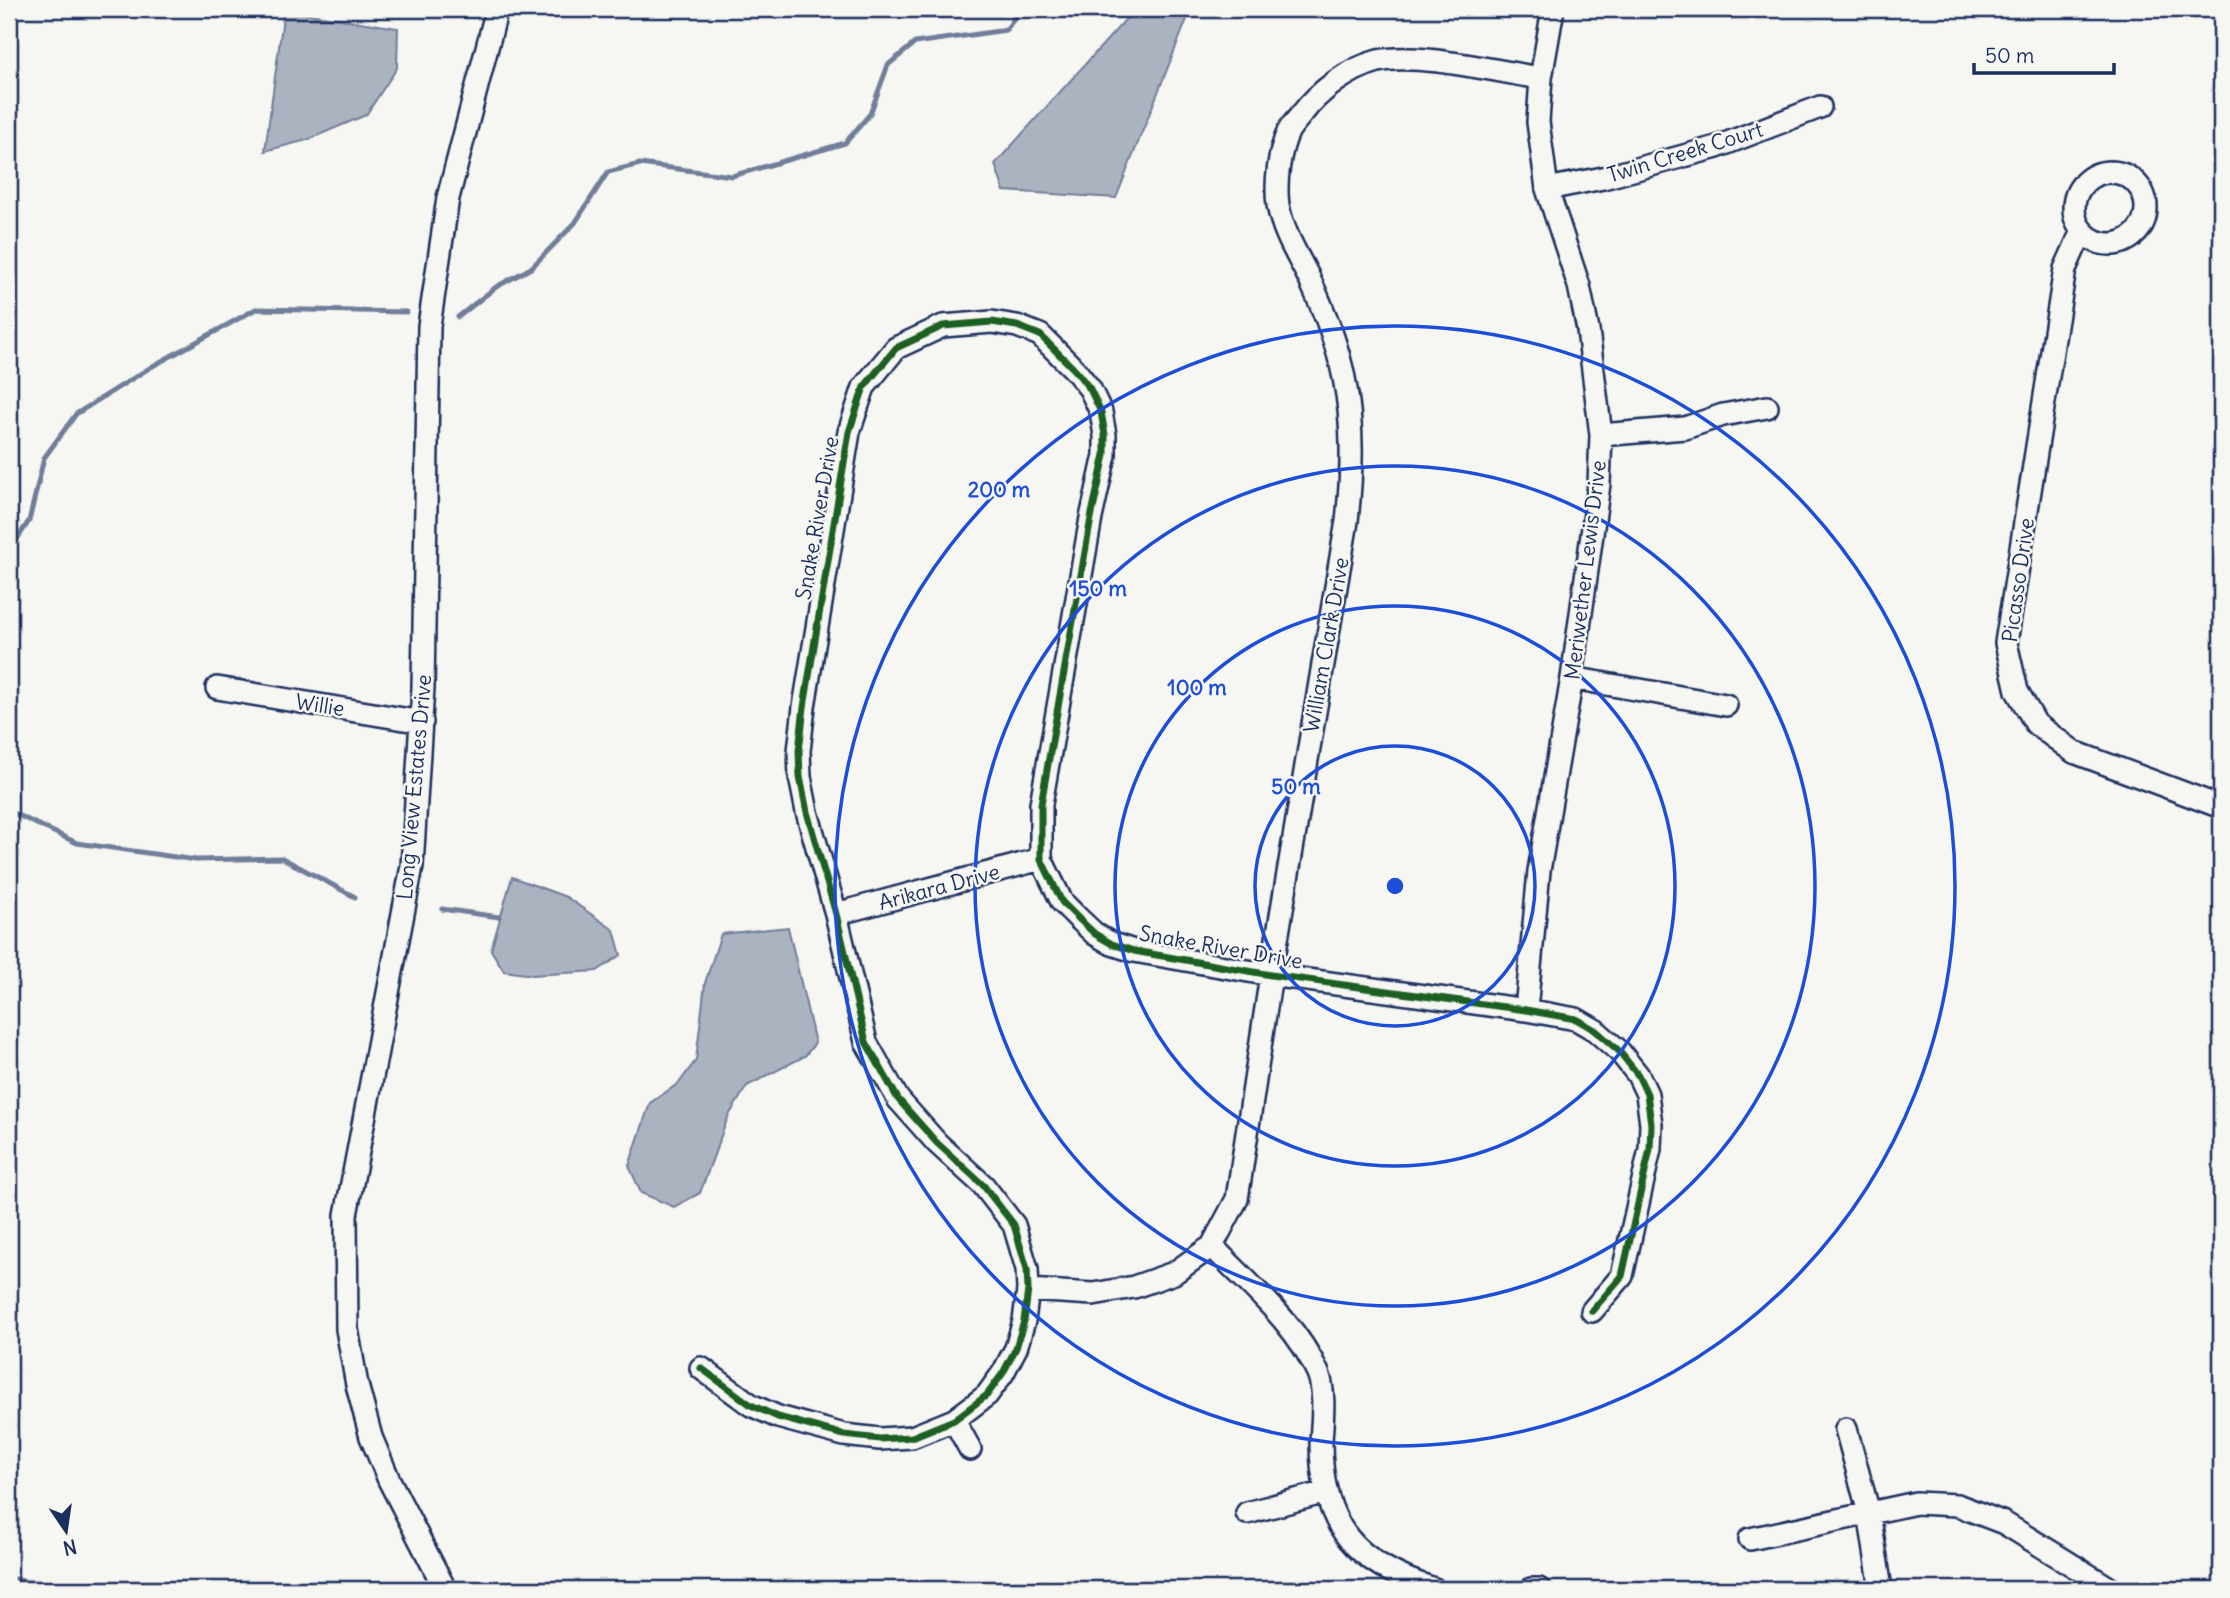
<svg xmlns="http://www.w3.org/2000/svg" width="2230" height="1598" viewBox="0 0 2230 1598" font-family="Delius,sans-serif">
  <rect width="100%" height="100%" fill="#f6f6f2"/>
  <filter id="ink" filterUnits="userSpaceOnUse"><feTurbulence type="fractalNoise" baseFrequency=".0143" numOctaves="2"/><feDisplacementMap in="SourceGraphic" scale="14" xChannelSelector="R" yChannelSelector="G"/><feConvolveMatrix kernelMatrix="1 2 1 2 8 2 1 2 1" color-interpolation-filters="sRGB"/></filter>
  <g filter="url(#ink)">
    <path fill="#abb2c0" stroke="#717e99" stroke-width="2" d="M1135 9H1191L1116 198 1004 191 995 164Z
      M284 10 398 28 397 68 366 115 307 140 265 151Z
      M512 877 566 897 614 930 621 955 597 971 533 975 504 971 491 950Z
      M788 927 815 1043 805 1056 747 1086 728 1117 700 1193 674 1207 641 1193 629 1166 650 1103 679 1083 696 1060 705 983 721 934Z"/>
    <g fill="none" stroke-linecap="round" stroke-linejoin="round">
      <path stroke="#717e99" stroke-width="5" d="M458 317 496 287 531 268 575 223 608 172 640 164 732 176 845 143 870 114 888 65 915 43 1006 30 1021 9
        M9 551 29 521 44 458 76 414 151 367 256 309 407 312
        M9 811 77 843 196 860 282 858 355 897
        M442 909 499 917
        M9 1578 28 1582 60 1581 73 1589"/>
      <defs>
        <path id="street" d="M2074 208a36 36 0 1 1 72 0a36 36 0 1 1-72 0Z
          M1547 189 1603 178 1717 147 1820 107
          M2082 231 2065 269 2006 643 2017 691 2036 724 2074 752 2221 807
          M1601 435 1685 428 1723 415 1767 407
          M1572 678 1726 705
          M217 688 422 722
          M836 914 1041 859
          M1526 1010 1539 871 1572 678 1599 484 1601 435 1588 330 1579 286 1547 189 1538 122 1541 78 1553 9
          M1212 1246C1249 1285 1296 1323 1318 1373 1326 1393 1322 1422 1321 1442 1321 1527 1356 1564 1434 1589
          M1028 1290 1093 1294 1134 1287 1174 1273 1212 1246 1237 1199 1271 975 1347 521C1352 473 1354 426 1344 378 1337 343 1324 310 1309 278 1297 254 1283 233 1278 205 1275 183 1279 152 1288 132 1291 126 1297 120 1301 115 1319 91 1348 69 1378 61 1417 52 1499 72 1541 78
          M701 1368 751 1405 778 1417 844 1435 880 1439 912 1437 954 1420 987 1395 1003 1373 1016 1348 1024 1321 1028 1290 1027 1269 1014 1225 983 1185 937 1143 898 1099 866 1042 836 914 807 812 800 777 799 751 804 707 849 432 864 387 896 348 943 326 992 322 1017 326 1040 335 1075 370 1090 389 1101 412 1105 435V455L1091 518 1041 804V859L1062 902 1079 919 1095 934 1112 944 1134 951 1271 975 1526 1010 1576 1019 1595 1030 1619 1051 1638 1075 1647 1094 1651 1124 1650 1149 1622 1276 1592 1311
          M954 1420 970 1449
          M1846 1429 1869 1513 1881 1589
          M1247 1513 1326 1492
          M1750 1539 1916 1503 1957 1505 2004 1523 2111 1589
          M445 1589 389 1480 371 1437 357 1385 347 1329 346 1215 412 866 423 688 429 326 448 198 497 9
          M1531 1589H1539"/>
      </defs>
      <use href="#street" stroke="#1b2f5e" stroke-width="26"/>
      <use href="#street" stroke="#f6f6f2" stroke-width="21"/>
      <defs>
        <path id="cycleway" d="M701 1368 751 1405 778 1417 844 1435 880 1439 912 1437 954 1420 987 1395 1003 1373 1016 1348 1024 1321 1028 1290 1027 1269 1014 1225 983 1185 937 1143 898 1099 866 1042 836 914 807 812 800 777 799 751 804 707 849 432 864 387 896 348 943 326 992 322 1017 326 1040 335 1075 370 1090 389 1101 412 1105 435V455L1091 518 1041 804V859L1062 902 1079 919 1095 934 1112 944 1134 951 1271 975 1526 1010 1576 1019 1595 1030 1619 1051 1638 1075 1647 1094 1651 1124 1650 1149 1622 1276 1592 1311"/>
      </defs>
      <use href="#cycleway" stroke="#f6f6f2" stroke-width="11"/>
      <use href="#cycleway" stroke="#1b5e20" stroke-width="7"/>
    </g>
  </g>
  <g fill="none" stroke="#1d4ed8" stroke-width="3.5">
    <circle cx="1395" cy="886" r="140"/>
    <circle cx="1395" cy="886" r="280"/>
    <circle cx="1395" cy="886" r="420"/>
    <circle cx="1395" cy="886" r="560"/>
  </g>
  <g text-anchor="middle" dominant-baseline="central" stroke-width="5" stroke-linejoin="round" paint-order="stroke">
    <g font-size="21" fill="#1b2f5e" stroke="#f6f6f2">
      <text transform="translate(1685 152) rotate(-17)">Twin Creek Court</text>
      <text transform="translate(817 518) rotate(-80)">Snake River Drive</text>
      <text transform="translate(1585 570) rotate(-83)">Meriwether Lewis Drive</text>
      <text transform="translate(2018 580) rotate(-82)">Picasso Drive</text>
      <text transform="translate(1326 645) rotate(-80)">William Clark Drive</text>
      <text transform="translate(320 705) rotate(9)">Willie</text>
      <text transform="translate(414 787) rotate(-85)">Long View Estates Drive</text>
      <text transform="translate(939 887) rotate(-15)">Arikara Drive</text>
      <text transform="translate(1221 947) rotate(10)">Snake River Drive</text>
    </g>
  </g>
  <circle cx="1395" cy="886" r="10" fill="#1d4ed8" stroke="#f6f6f2" stroke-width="3.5"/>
  <g font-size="21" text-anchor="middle" font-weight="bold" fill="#1d4ed8" stroke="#f6f6f2" stroke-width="5" stroke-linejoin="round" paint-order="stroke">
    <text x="999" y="497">200 m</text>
    <text x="1098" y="596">150 m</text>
    <text x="1197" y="695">100 m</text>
    <text x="1296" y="794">50 m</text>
  </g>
  <rect width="2230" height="1598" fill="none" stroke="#f6f6f2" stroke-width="35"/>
  <rect x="18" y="18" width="2195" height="1563" fill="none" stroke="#1b2f5e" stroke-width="2.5" filter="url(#ink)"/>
  <g transform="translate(66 1531) rotate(167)" stroke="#f6f6f2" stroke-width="5" paint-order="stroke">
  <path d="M0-5L12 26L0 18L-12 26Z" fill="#1b2f5e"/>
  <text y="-10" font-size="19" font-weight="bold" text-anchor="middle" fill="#1b2f5e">N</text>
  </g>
  <path d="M1974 63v10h140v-10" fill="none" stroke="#1b2f5e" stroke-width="3.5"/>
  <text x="1985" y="63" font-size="21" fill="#1b2f5e" stroke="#f6f6f2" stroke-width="5" paint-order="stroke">50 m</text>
</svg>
